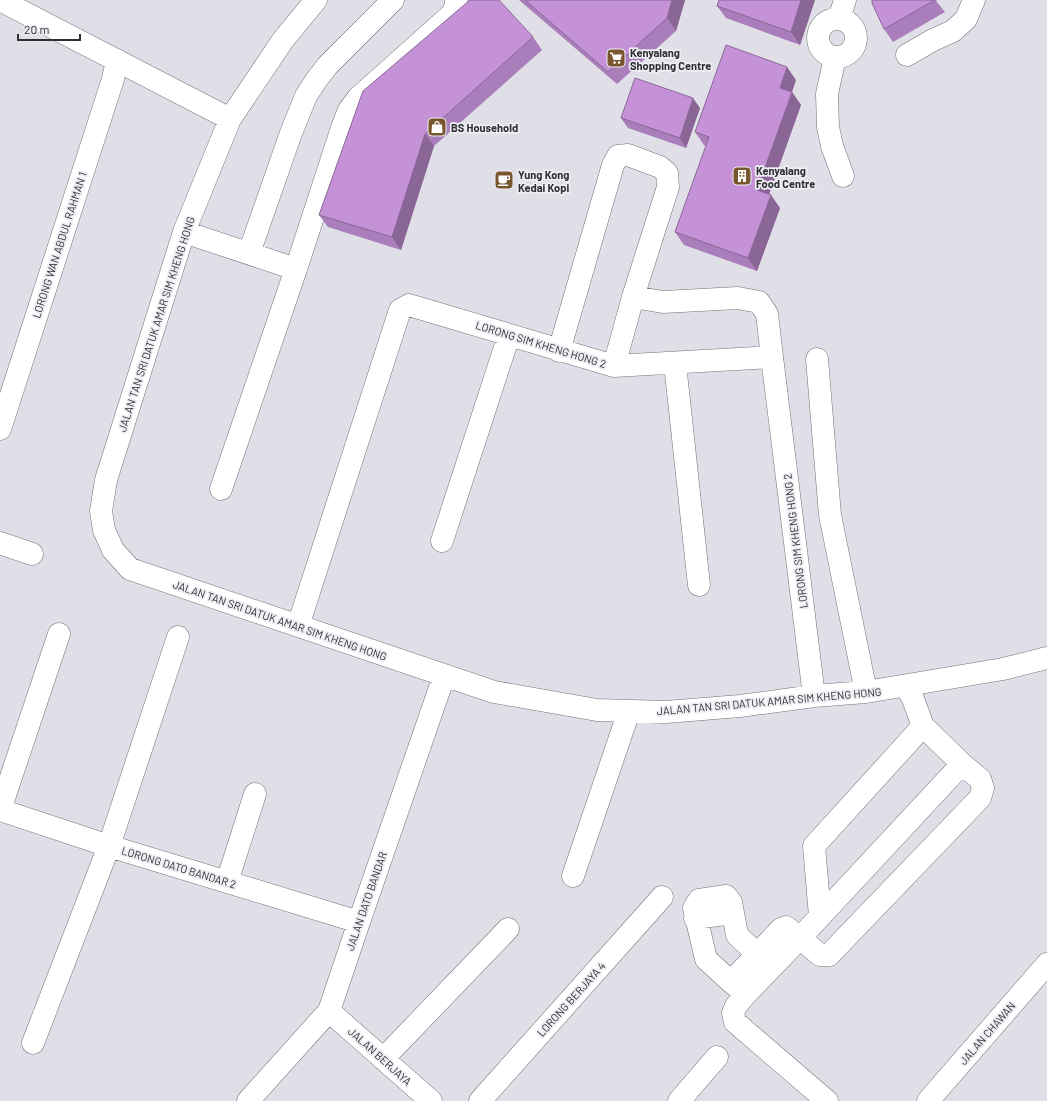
<svg xmlns="http://www.w3.org/2000/svg" width="1047" height="1101" viewBox="0 0 1047 1101" font-family="Barlow,sans-serif">
  <rect width="100%" height="100%" fill="#e0dfe7"/>
  <g fill="none" stroke-linecap="round" stroke-linejoin="round">
    <defs>
      <path id="minor" d="M0 0 230 119
        M316 0 283 40 230 119 184 232 106 480 101 511 104 530 113 550 130 569 494 692 597 710 666 712 740 706 814 696 866 692 1003 669 1047 658
        M839 19 845 0
        M818 38a19 19 0 1 1 38 0a19 19 0 1 1-38 0Z
        M907 55 933 40 953 31 966 19 974 0
        M835 57 827 94 828 127 832 146 843 176
        M184 232 296 269 221 489
        M249 253 291 133 306 96 317 79 328 65 393 0
        M296 269 343 125 349 110 358 98 452 14 456 6V0
        M633 297 663 302 738 298 759 302 767 314 772 357
        M559 351 613 165 618 156 628 155 660 167 667 173 668 187 633 297 614 366
        M817 359 830 515 866 692
        M675 364 699 585
        M0 429 113 79 117 60
        M442 541 509 335
        M0 543 32 554
        M298 626 400 310 409 305 614 366 772 357 814 696
        M59 634 0 810 109 846 359 922
        M573 876 629 711
        M227 882 255 794
        M820 916 814 846 923 726
        M695 918 733 913
        M731 982 706 959 694 908 699 900 726 896 731 902 737 935 757 954
        M746 994 731 982 781 929 786 927 800 938 820 955H829L980 798 983 788 980 779 962 764 923 726 913 699 906 686
        M329 1011 431 1101
        M33 1043 109 846 178 637
        M383 1059 508 929
        M248 1101 329 1011 359 922 444 676
        M480 1101 662 897
        M679 1101 717 1057
        M827 1101 735 1022 733 1013 736 1006 746 994 800 938 962 764
        M928 1101 1047 964"/>
    </defs>
    <use href="#minor" stroke="#727178" stroke-width="23"/>
    <use href="#minor" stroke="#fff" stroke-width="22"/>
  </g>
  <path fill="#a97eba" d="M519 0H685L676 31 617 84Z
    M815 0 800 45 726 18 717 6Z
    M872 0H937L936 1 945 12 893 42 884 29Z
    M533 37 542 50 434 146 401 250 328 227 319 215Z
    M796 80 792 92 801 105 769 194 780 208 757 271 684 245 675 232 706 146 704 145 695 132Z
    M700 108 686 148 628 128 621 118Z"/>
  <path fill="#8a6697" d="M672 0H685L676 31 667 18Z
    M801 0H815L800 45 791 32Z
    M787 67 796 80 789 100 780 88Z
    M792 92 801 105 766 203 757 190Z
    M693 98 700 108 686 148 680 138Z
    M425 134 434 146 401 250 392 237Z
    M771 195 780 208 757 271 748 258Z"/>
  <path fill="#c592d8" stroke="#8a6697" d="M470 0H499L533 37 425 134 392 237 319 215 363 91Z
    M525 0H672L667 18 608 72Z
    M719 0H801L791 32 717 6Z
    M872 0H935L884 29 872 3Z
    M726 45 787 67 780 88 792 92 757 190 771 195 748 258 675 232 709 137 695 132Z
    M635 78 693 98 680 138 621 118Z"/>
  <defs>
    <symbol id="supermarket-square" viewBox="-11 -11 22 22"><rect x="-9" y="-9" width="18" height="18" rx="4" fill="#78562e" stroke="#ededf4"/><path d="M-6-5.5h2.5l.6 2H6L4.5 2H-2.5L-4.4-4H-6ZM-1.5 3.2a1.3 1.3 0 1 0 .1 0ZM3 3.2a1.3 1.3 0 1 0 .1 0Z" fill="#fff"/></symbol>
    <symbol id="shop-square" viewBox="-11 -11 22 22"><rect x="-9" y="-9" width="18" height="18" rx="4" fill="#78562e" stroke="#ededf4"/><path d="M-5-2.5h2.3a2.7 3.5 0 0 1 5.4 0H5L5.5 6h-11ZM-1.5-2.5h3a1.5 2.3 0 0 0-3 0Z" fill="#fff"/></symbol>
    <symbol id="building-square" viewBox="-11 -11 22 22"><rect x="-9" y="-9" width="18" height="18" rx="4" fill="#78562e" stroke="#ededf4"/><path d="M-4-6H4V6H1V3H-1V6H-4ZM-2.5-4.3h1.7v1.8h-1.7ZM.8-4.3h1.7v1.8H.8ZM-2.5-1h1.7V.8h-1.7ZM.8-1h1.7V.8H.8Z" fill="#fff"/></symbol>
    <symbol id="cafe-square" viewBox="-11 -11 22 22"><rect x="-9" y="-9" width="18" height="18" rx="4" fill="#78562e" stroke="#ededf4"/><path d="M-5.5-4.5H6V0H3Q3 3.5 0 3.5H-2.5Q-5.5 3.5-5.5 0ZM3-3.2v2h1.7v-2ZM-6 4.5H4V6H-6Z" fill="#fff"/></symbol>
  </defs>
  <g fill-rule="evenodd">
    <use href="#supermarket-square" x="605" y="47" width="22" height="22"/>
    <use href="#shop-square" x="426" y="116" width="22" height="22"/>
    <use href="#building-square" x="731" y="165" width="22" height="22"/>
    <use href="#cafe-square" x="493" y="169" width="22" height="22"/>
  </g>
  <g text-anchor="middle" dominant-baseline="central" stroke-width="3.5" stroke-linejoin="round" paint-order="stroke">
    <g font-size="11" font-weight="bold" fill="#2f2e31" stroke="#ededf4" text-anchor="start">
      <text x="630" y="52">Kenyalang<tspan x="630" dy="13">Shopping Centre</tspan></text>
      <text x="451" y="127">BS Household</text>
      <text x="756" y="170">Kenyalang<tspan x="756" dy="13">Food Centre</tspan></text>
      <text x="518" y="174">Yung Kong<tspan x="518" dy="13">Kedai Kopi</tspan></text>
    </g>
    <g font-size="11" fill="#2f2e31" stroke="#ededf4">
      <text transform="translate(59 245) rotate(-72)">LORONG WAN ABDUL RAHMAN 1</text>
      <text transform="translate(156 324) rotate(-72)">JALAN TAN SRI DATUK AMAR SIM KHENG HONG</text>
      <text transform="translate(541 344) rotate(17)">LORONG SIM KHENG HONG 2</text>
      <text transform="translate(795 541) rotate(-97)">LORONG SIM KHENG HONG 2</text>
      <text transform="translate(280 620) rotate(19)">JALAN TAN SRI DATUK AMAR SIM KHENG HONG</text>
      <text transform="translate(769 701) rotate(-5)">JALAN TAN SRI DATUK AMAR SIM KHENG HONG</text>
      <text transform="translate(179 867) rotate(17)">LORONG DATO BANDAR 2</text>
      <text transform="translate(366 901) rotate(-71)">JALAN DATO BANDAR</text>
      <text transform="translate(571 999) rotate(-48)">LORONG BERJAYA 4</text>
      <text transform="translate(987 1033) rotate(-49)">JALAN CHAWAN</text>
      <text transform="translate(380 1056) rotate(42)">JALAN BERJAYA</text>
    </g>
  </g>
  <path d="M18 34v6h62v-6" fill="none" stroke="#2f2e31" stroke-width="2"/>
  <text x="24" y="34" font-size="12" fill="#2f2e31" stroke="#ededf4" stroke-width="3" paint-order="stroke">20 m</text>
</svg>
